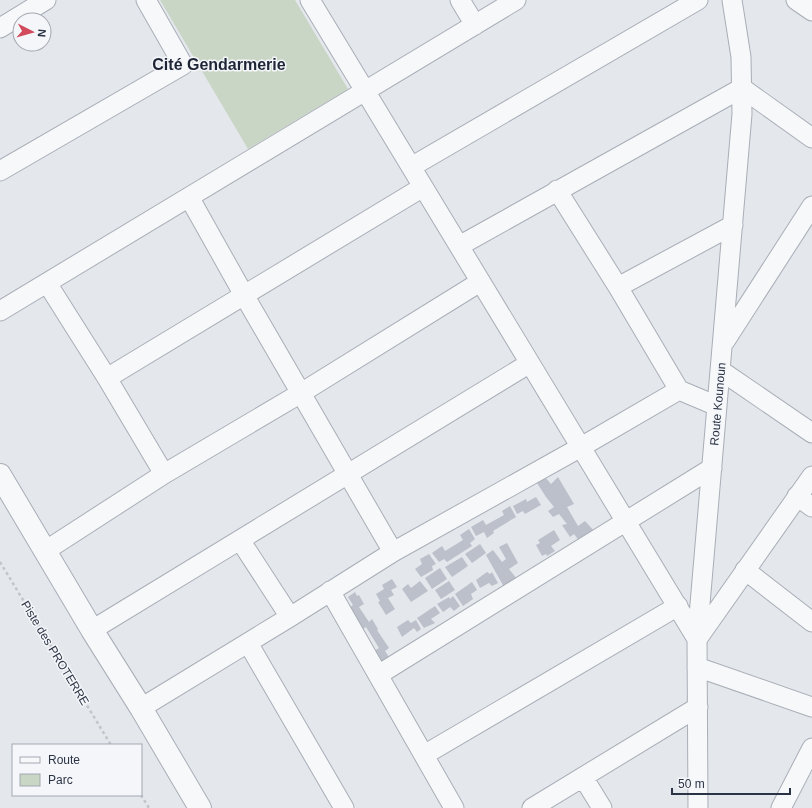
<svg xmlns="http://www.w3.org/2000/svg" width="812" height="808" viewBox="0 0 812 808" font-family="Arial,sans-serif">
  <rect width="100%" height="100%" fill="#e4e7ec"/>
  <path fill="#c9d6c5" d="M160 0H295L348 89 248 149Z"/>
  <path fill="#bbc0ca" d="M545 477 551 484 558 477 574 504 567 507 578 526 585 521 597 534 580 542 574 534 570 537 562 525 567 524 559 514 553 517 548 511 554 507 546 497 537 483Z
    M536 497 541 505 525 514 523 511 517 514 513 506 526 499 527 502Z
    M510 506 516 517 493 531 494 533 487 538 484 532 476 536 471 527 483 520 486 525 504 515 502 511Z
    M469 529 475 539 470 543 472 546 447 562 444 559 439 562 432 553 442 546 445 551 463 540 460 535Z
    M554 530 560 540 551 546 555 551 547 556 546 554 542 556 536 545 540 543 538 540Z
    M507 543 518 563 509 569 517 579 504 587 486 555 493 550 502 562 506 559 499 547Z
    M480 544 486 553 472 563 465 554Z
    M429 554 436 564 432 566 433 570 421 577 415 569 422 564 420 559Z
    M462 557 468 566 452 577 445 567Z
    M440 568 447 579 432 589 425 578Z
    M487 572 490 574 492 572 498 583 492 586 489 583 480 588 476 580Z
    M392 579 397 587 391 590 394 595 388 598 395 609 386 615 378 602 380 601 376 594 384 589 382 585Z
    M420 581 428 591 411 602 402 589 408 584 411 588Z
    M449 581 455 590 441 599 435 590Z
    M472 582 477 590 471 594 473 599 463 606 455 594Z
    M355 592 357 596 359 595 364 604 359 607 369 622 372 619 378 629 377 630 389 648 385 651 389 657 381 662 374 651 379 648 366 627 363 629 349 608 353 605 348 597Z
    M453 596 460 606 454 611 450 607 443 612 437 604 449 597 450 599Z
    M435 606 440 613 431 619 435 623 424 628 417 618Z
    M408 620 411 623 416 620 421 629 417 632 414 628 402 637 397 627Z"/>
  <g fill="none" stroke-linecap="round" stroke-linejoin="round">
    <defs>
      <path id="minor" d="M310 0 697 639
        M460 0 475 25
        M796 0 812 11
        M0 28 46 0
        M411 167 698 0
        M0 171 183 65 146 0
        M557 190 618 287 679 390 717 406
        M189 197 244 295 393 552
        M459 246 742 88 812 138
        M47 283 107 378 164 474
        M618 287 733 225
        M0 311 516 0
        M725 341 812 206
        M720 370 812 433
        M107 378 423 187
        M797 496 812 507
        M240 540 290 617
        M45 551 164 474 301 393 480 282
        M745 570 812 622
        M330 591 454 808
        M92 630 530 363
        M698 638 812 476
        M248 643 344 808
        M697 667 812 707
        M378 675 712 468
        M141 708 290 617 393 552 581 447 679 390
        M424 755 678 606
        M583 777 602 808
        M532 808 698 707
        M698 808 697 639 742 114 741 57 732 0
        M781 808 812 748"/>
      <path id="tertiary" d="M0 475 92 630 141 708 200 808"/>
    </defs>
    <use href="#minor" stroke="#a9aeb7" stroke-width="21"/>
    <use href="#tertiary" stroke="#a9aeb7" stroke-width="24"/>
    <path stroke="#c2c5cb" stroke-width="2.5" stroke-dasharray="3 3" stroke-linecap="butt" d="M0 562 111 745
      M141 795 149 808"/>
    <use href="#minor" stroke="#f7f8fa" stroke-width="19"/>
    <use href="#tertiary" stroke="#f7f8fa" stroke-width="22"/>
  </g>
  <g text-anchor="middle" dominant-baseline="central" stroke-width="3" stroke-linejoin="round" paint-order="stroke">
    <g font-size="12" fill="#2b3445" stroke="#f4f6f9">
      <text transform="translate(718 404) rotate(-85)">Route Kounoun</text>
      <text transform="translate(55 653) rotate(59)">Piste des PROTERRE</text>
    </g>
    <g font-size="16" font-weight="bold" fill="#1d2536" stroke="#f4f6f9">
      <text x="219" y="64">Cité Gendarmerie</text>
    </g>
  </g>
  <rect x="12" y="744" width="130" height="52" fill="#f4f6f9" stroke="#a4a8b1"/>
  <rect x="20" y="757" width="20" height="6" fill="#f7f8fa" stroke="#a4a8b1"/>
  <text x="48" y="764" font-size="12" fill="#2b3445">Route</text>
  <rect x="20" y="774" width="20" height="12" fill="#c9d6c5" stroke="#a4a8b1"/>
  <text x="48" y="784" font-size="12" fill="#2b3445">Parc</text>
  <g transform="translate(32 32) rotate(96)"><circle r="19" fill="#f4f6f9" stroke="#a4a8b1"/>
  <path d="M0-3L7 15L0 10L-7 15Z" fill="#d1495b"/>
  <text y="-6" font-size="11" font-weight="bold" text-anchor="middle" fill="#2b3445">N</text>
  </g>
  <path d="M672 788v6h118v-6" fill="none" stroke="#2b3445" stroke-width="2"/>
  <text x="678" y="788" font-size="12" fill="#2b3445" stroke="#f4f6f9" stroke-width="3" paint-order="stroke">50 m</text>
</svg>
